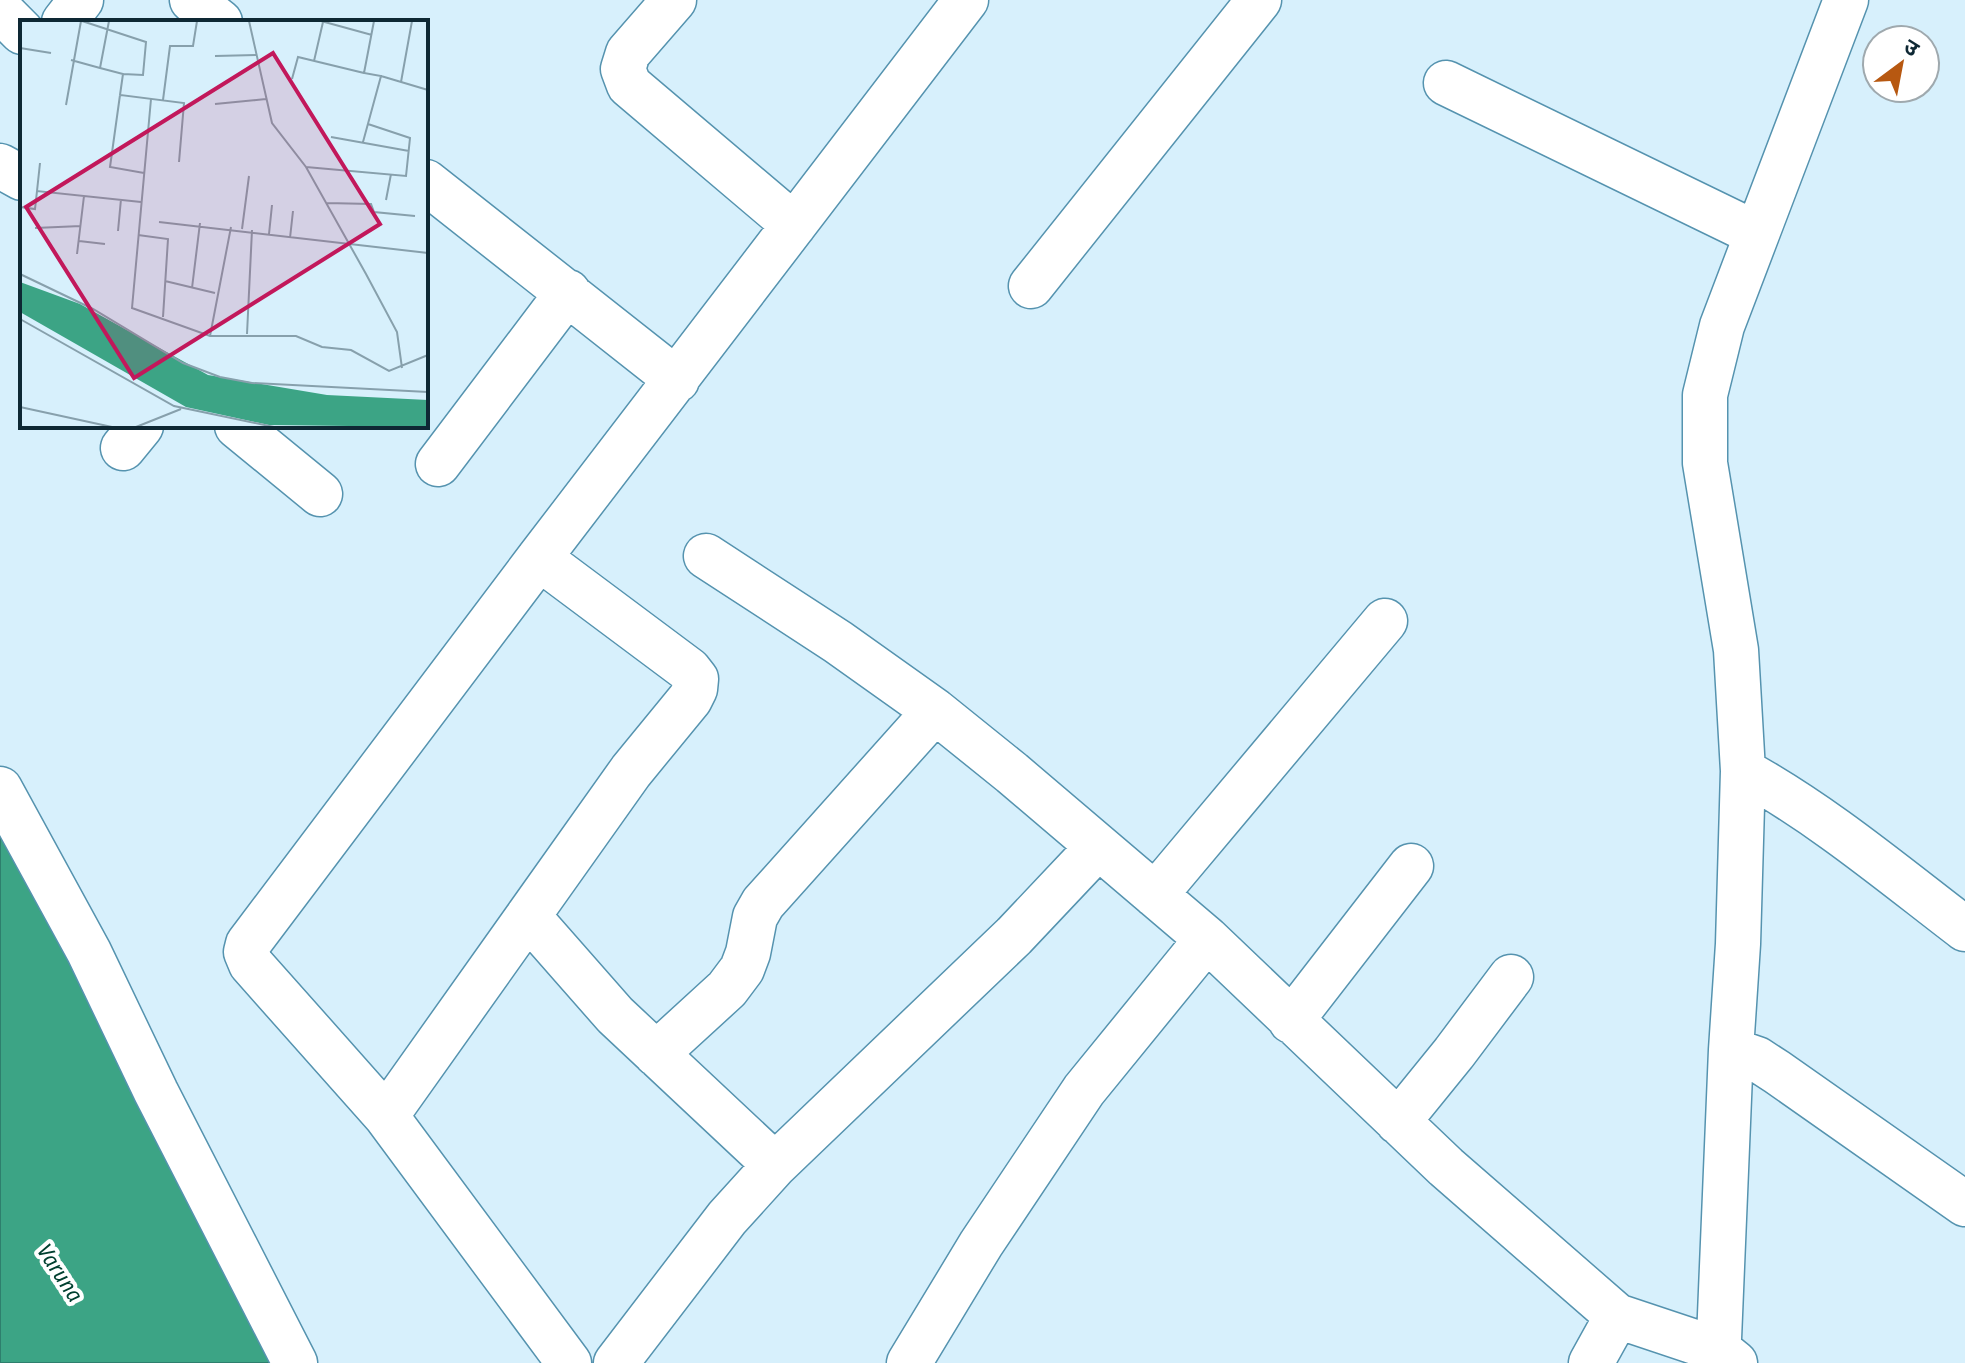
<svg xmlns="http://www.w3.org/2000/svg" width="1965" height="1363" viewBox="0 0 1965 1363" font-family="'Fira Sans Condensed','Noto Sans Devanagari',sans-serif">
  <rect width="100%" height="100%" fill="#d7f0fc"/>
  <path fill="#3ca485" stroke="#2e7f6d" stroke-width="2" d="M0 825 68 949 271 1363H0Z"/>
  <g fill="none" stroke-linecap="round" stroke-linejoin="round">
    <defs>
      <path id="minor" d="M192 0 220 22
        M674 0 628 53 623 69 629 85 794 225
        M0 10 22 32
        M64 22 81 0
        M1446 83 1757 234
        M0 166 22 178
        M426 182 677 380
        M1031 286 1259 0
        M237 426 320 494
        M123 448 141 426
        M438 464 568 292
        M706 556 838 642 935 711 1012 773 1207 939 1446 1167 1617 1316 1719 1350 1735 1363
        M1743 771C1823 815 1893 874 1965 929
        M0 789 89 952 156 1092 295 1363
        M1155 895 1385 621
        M528 916 615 1015 775 1165
        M1291 1021 1411 866
        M1731 1050 1757 1059 1777 1072 1965 1204
        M656 1054 727 989 742 969 748 953 755 917 763 903 935 711
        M386 1116 631 771 690 699 695 689 696 679 689 670 539 558
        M1398 1122 1454 1053 1511 977
        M569 1363 386 1116 251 964 246 952 248 944 539 558 966 0
        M616 1363 727 1218 775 1165 1014 936 1098 847
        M909 1363 981 1244 1084 1090 1207 939
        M1591 1363 1617 1316
        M1718 1363 1731 1050 1738 944 1743 771 1736 650 1705 463V395L1722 326 1846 0"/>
    </defs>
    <use href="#minor" stroke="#5593af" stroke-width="47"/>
    <use href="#minor" stroke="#fff" stroke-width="44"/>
  </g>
  <g text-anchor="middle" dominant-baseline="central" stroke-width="8" stroke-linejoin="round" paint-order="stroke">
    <g font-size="22" font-style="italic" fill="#014030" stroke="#fff">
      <text transform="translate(60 1273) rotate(57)">Varuna</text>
    </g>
  </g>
  <g transform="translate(20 20)">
    <rect width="408" height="408" fill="#d7f0fc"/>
    <path d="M0 262 60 284 188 355 307 375 408 380V407L249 405 166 387 0 292Z" fill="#3ca485"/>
    <path fill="none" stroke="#87a0ac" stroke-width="2" d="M62 1 126 22 123 55 103 54M89 1 80 48 103 54 100 75 164 83 159 142M229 1 252 103 286 147 346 254 377 312 382 348M301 1 352 15M0 28 31 33M195 36 237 35M51 40 80 48M294 41 303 2M361 56 408 70M272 59 278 37 344 53M381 62 392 1M100 75 90 147 124 153M131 79 112 288 190 316H276L302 327 331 330 369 351 408 335M143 80 150 26H173L177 1M195 84 246 79M46 85 61 1M311 117 389 131M343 122 361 56 344 53 354 1M286 147 386 156 390 118 348 104M17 171 20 143M366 180 371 154M306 183 351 184 354 192 395 196M0 187 15 189 17 171 121 182M139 202 408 233M15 208 61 206M222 209 229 156M98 211 101 179M249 214 252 185M118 215 148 219 143 297M270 218 273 191M59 221 85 224M57 234 64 176M0 254 73 289 163 343 200 357 232 363 408 372M145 261 195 273M172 268 180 203M0 299 154 386 254 407M227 314 232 210M190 316 211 207M0 387 92 407M116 407 161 389"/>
    <path fill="#c2185b" fill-opacity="0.15" stroke="#c2185b" stroke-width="4" d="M253 33 360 204 114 358 6 187Z"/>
    <rect width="408" height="408" fill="none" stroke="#0e2834" stroke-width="4"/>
  </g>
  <g transform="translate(1901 64) rotate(32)"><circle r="38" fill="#ffffff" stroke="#9fa9ae" stroke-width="2"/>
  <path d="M0-6L14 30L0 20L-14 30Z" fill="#b75811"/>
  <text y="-12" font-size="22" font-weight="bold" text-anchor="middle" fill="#0e2834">उ</text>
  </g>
</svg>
